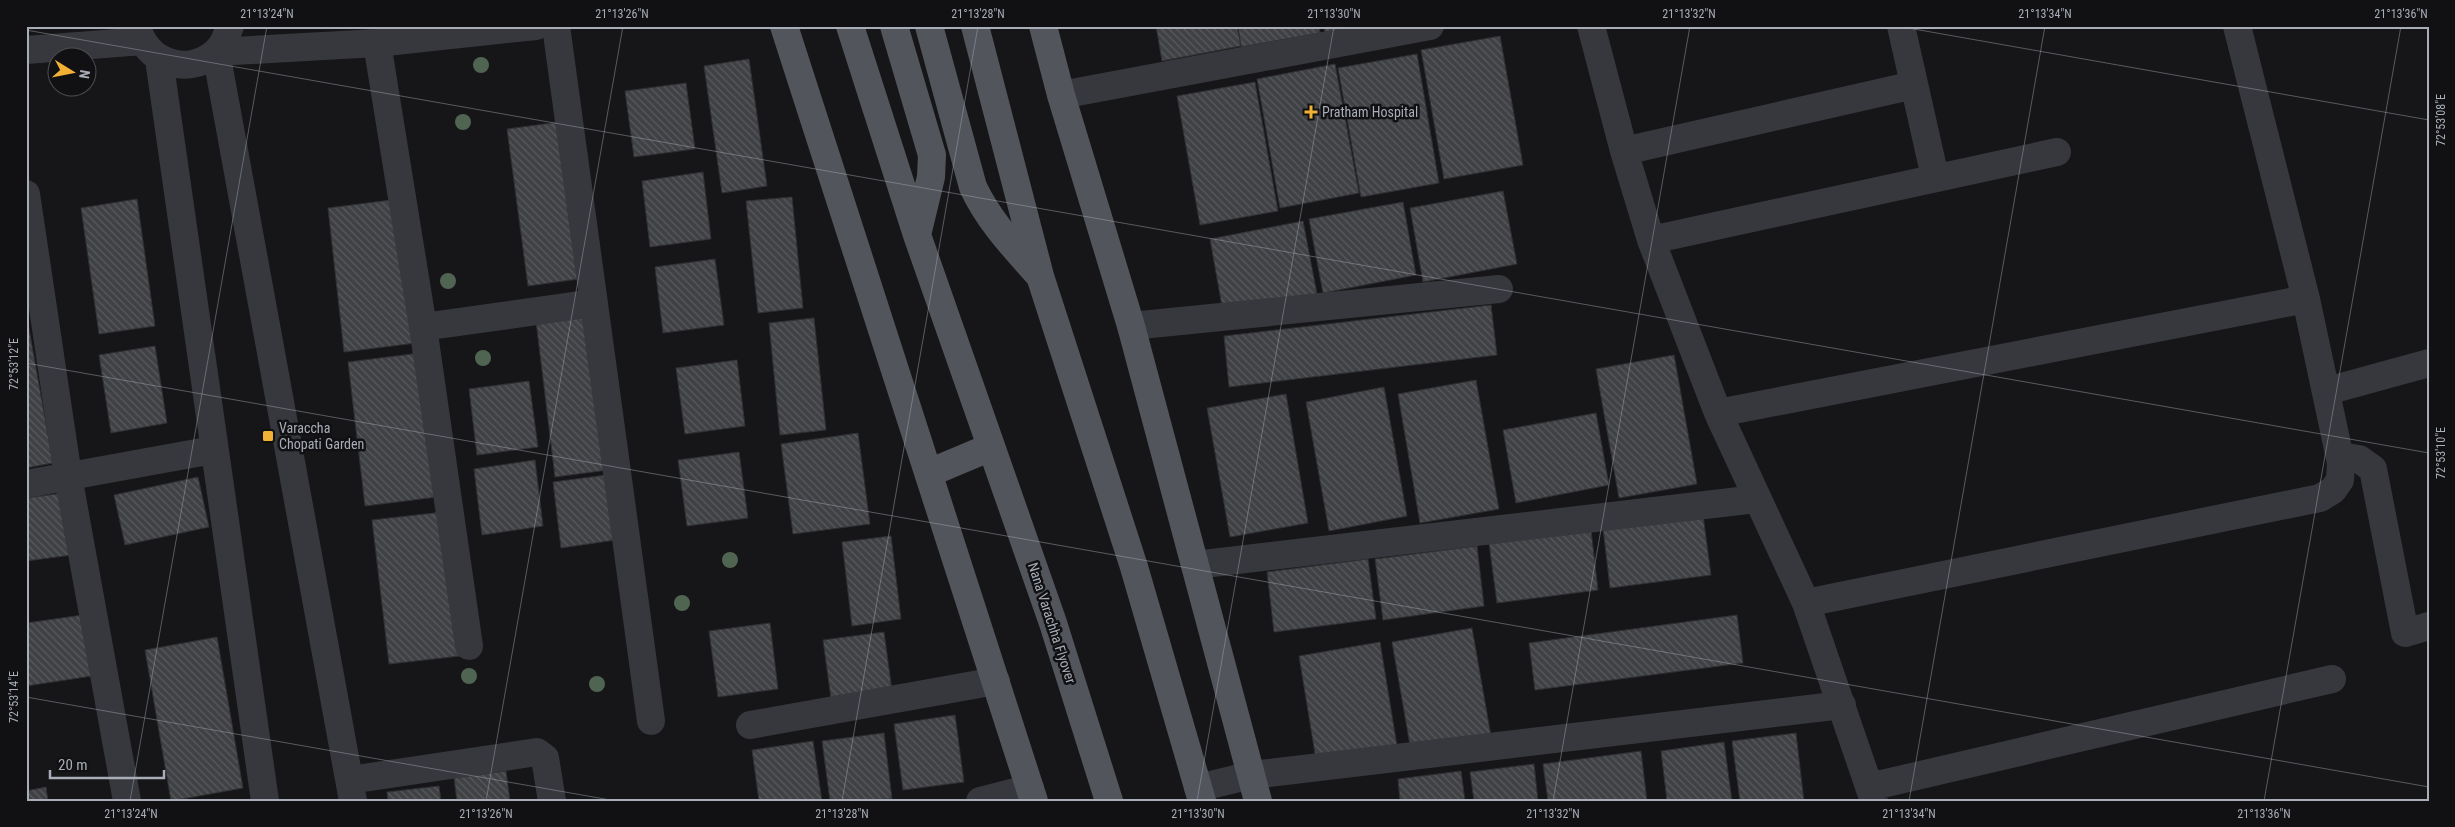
<svg xmlns="http://www.w3.org/2000/svg" width="2455" height="827" viewBox="0 0 2455 827" font-family="'Roboto Condensed',sans-serif">
  <defs>
    <pattern id="building-back-hatch" width="6" height="6" patternUnits="userSpaceOnUse" patternTransform="scale(1.25)"><rect width="6" height="6" fill="#404145"/><path d="M-1 5l2 2M0 0l6 6M5-1l2 2" fill="none" stroke="#595a5e"/></pattern>
  </defs>
  <rect width="100%" height="100%" fill="#161618"/>
  <path fill="url(#building-back-hatch)" stroke="#303034" d="M1156 26H1237L1241 46 1162 61Z
    M1238 26H1319L1320 33 1241 47Z
    M1324 26H1362L1325 33Z
    M1500 36 1523 165 1444 179 1421 50Z
    M1417 54 1439 183 1361 197 1338 68Z
    M749 59 767 186 722 193 704 66Z
    M1335 64 1359 193 1280 208 1257 79Z
    M1255 82 1278 211 1200 225 1177 96Z
    M686 83 695 149 634 157 625 91Z
    M560 122 579 279 528 286 507 129Z
    M703 172 711 239 650 247 642 181Z
    M1503 191 1517 264 1423 282 1410 208Z
    M792 197 803 308 758 313 746 201Z
    M137 199 155 326 99 334 81 208Z
    M399 199 416 343 344 352 328 208Z
    M1403 202 1416 275 1323 293 1309 219Z
    M1303 221 1317 294 1223 312 1210 239Z
    M715 259 724 325 663 333 655 267Z
    M1491 305 1497 355 1229 387 1224 336Z
    M26 312 53 463 26 468Z
    M587 314 608 470 555 477 536 321Z
    M814 318 826 430 780 435 769 323Z
    M155 346 167 423 111 433 99 355Z
    M420 353 437 497 365 506 348 362Z
    M1674 355 1697 484 1619 498 1596 369Z
    M737 360 745 426 685 434 676 368Z
    M1476 380 1499 509 1420 523 1398 394Z
    M529 381 538 447 477 455 469 389Z
    M1384 387 1407 516 1329 531 1306 402Z
    M1286 394 1308 523 1230 537 1207 408Z
    M1596 413 1609 485 1516 503 1503 430Z
    M858 433 870 524 793 534 781 444Z
    M739 452 748 518 687 526 678 460Z
    M535 460 543 526 482 535 474 469Z
    M614 474 622 539 561 548 553 482Z
    M198 477 209 527 125 545 114 495Z
    M63 493 72 555 26 561V498Z
    M443 512 460 656 389 664 372 520Z
    M1703 515 1711 575 1610 588 1603 528Z
    M1591 530 1598 590 1497 603 1489 543Z
    M891 536 901 619 852 626 842 542Z
    M1477 546 1484 606 1383 620 1375 559Z
    M1368 559 1376 619 1274 632 1267 572Z
    M83 615 92 676 26 686V623Z
    M1737 615 1743 663 1535 690 1529 643Z
    M770 623 778 689 718 697 709 631Z
    M1472 628 1491 736 1411 751 1392 642Z
    M884 632 893 698 832 706 823 640Z
    M217 637 243 788 171 801 145 650Z
    M1380 642 1398 752 1317 766 1299 656Z
    M955 715 964 782 903 790 894 724Z
    M884 733 892 799 830 801 822 741Z
    M1796 733 1804 801H1740L1732 741Z
    M813 741 822 801H759L752 750Z
    M1724 742 1732 801H1667L1661 751Z
    M1641 751 1647 801H1548L1543 764Z
    M1534 764 1538 801H1474L1470 772Z
    M506 771 510 801H457L454 778Z
    M1461 771 1465 801H1400L1398 779Z
    M439 786 441 801H388L387 792Z
    M46 787 48 801H26V791Z"/>
  <g fill="none" stroke-linecap="round" stroke-linejoin="round">
    <path stroke="#37383d" stroke-width="28" d="M137 26C145 62 187 77 215 53 223 46 227 36 230 26
      M556 26 651 721
      M1591 26 1624 151 1651 240 1718 413 1806 603 1874 801
      M1901 26 1935 177
      M377 43 423 327 469 646
      M26 50 143 41
      M159 59 265 801
      M1061 95 1430 26
      M1624 151 1914 85
      M26 194 68 476 127 801
      M1651 240 2057 152
      M1131 326 1499 289
      M423 327 594 303
      M2327 391 2429 363
      M1718 413 2306 299
      M2340 456 2359 459 2373 469 2405 633 2429 626
      M26 484 213 450
      M1195 565 1756 499
      M1806 603 2320 498 2333 490 2340 480 2341 463 2306 299 2237 26
      M750 725 996 681
      M350 780 537 752 545 758 552 801
      M1869 787 2332 679
      M1198 788 1252 775 1842 705
      M353 801 216 52 377 43 536 26
      M980 801 1030 788"/>
    <path stroke="#53555c" stroke-width="28" d="M784 26 1034 801
      M850 26 917 235 1053 623 1109 801
      M894 26 932 155 931 177 917 235
      M929 26 973 187C989 221 1013 246 1038 274
      M975 26 1040 276 1134 567 1202 801
      M1043 26 1061 95 1131 326 1258 801
      M929 473 991 447"/>
  </g>
  <g fill="#506452">
    <circle cx="481" cy="65" r="8"/>
    <circle cx="463" cy="122" r="8"/>
    <circle cx="448" cy="281" r="8"/>
    <circle cx="483" cy="358" r="8"/>
    <circle cx="730" cy="560" r="8"/>
    <circle cx="682" cy="603" r="8"/>
    <circle cx="469" cy="676" r="8"/>
    <circle cx="597" cy="684" r="8"/>
  </g>
  <path fill="none" stroke="#a8adb8" stroke-width="1" stroke-opacity="0.45" d="M1897 26 2429 120M26 30 2429 453M26 363 2429 787M26 697 616 801M130 801 267 26M486 801 623 26M842 801 978 26M1197 801 1334 26M1553 801 1690 26M1909 801 2045 26M2264 801 2401 26"/>
  <g fill="#f2b134" stroke="#111113" stroke-width="2">
    <path d="M1308.5 104.5h5v5h5v5h-5v5h-5v-5h-5v-5h5z"/>
    <rect x="262" y="430" width="12" height="12" rx="2.5"/>
  </g>
  <g text-anchor="middle" dominant-baseline="central" stroke-width="5" stroke-linejoin="round" paint-order="stroke">
    <g font-size="14" fill="#a8adb8" stroke="#111113" text-anchor="start">
      <text x="1322" y="112">Pratham Hospital</text>
      <text x="279" y="428">Varaccha<tspan x="279" dy="16">Chopati Garden</tspan></text>
    </g>
    <g font-size="14" fill="#a8adb8" stroke="#111113">
      <text transform="translate(1052 623) rotate(72)">Nana Varachha Flyover</text>
    </g>
  </g>
  <rect width="2455" height="827" fill="none" stroke="#111113" stroke-width="55"/>
  <g transform="translate(72 72) rotate(100)"><circle r="24" fill="#111113" stroke="#4d4f55"/>
  <path d="M0-4L9 19L0 12L-9 19Z" fill="#f2b134"/>
  <text y="-8" font-size="14" font-weight="bold" text-anchor="middle" fill="#a8adb8">N</text>
  </g>
  <path d="M50 770v8h114v-8" fill="none" stroke="#a8adb8" stroke-width="2.5"/>
  <text x="58" y="770" font-size="15" fill="#a8adb8" stroke="#111113" stroke-width="4" paint-order="stroke">20 m</text>
  <rect x="28" y="28" width="2400" height="772" fill="none" stroke="#a8adb8" stroke-width="2"/>
  <g font-size="12" text-anchor="middle" fill="#a8adb8">
    <text x="267" y="18">21°13'24"N</text>
    <text x="622" y="18">21°13'26"N</text>
    <text x="978" y="18">21°13'28"N</text>
    <text x="1334" y="18">21°13'30"N</text>
    <text x="1689" y="18">21°13'32"N</text>
    <text x="2045" y="18">21°13'34"N</text>
    <text x="2401" y="18">21°13'36"N</text>
    <text transform="translate(2441 120) rotate(-90)" y="4">72°53'08"E</text>
    <text transform="translate(14 364) rotate(-90)" y="4">72°53'12"E</text>
    <text transform="translate(2441 453) rotate(-90)" y="4">72°53'10"E</text>
    <text transform="translate(14 697) rotate(-90)" y="4">72°53'14"E</text>
    <text x="131" y="818">21°13'24"N</text>
    <text x="486" y="818">21°13'26"N</text>
    <text x="842" y="818">21°13'28"N</text>
    <text x="1198" y="818">21°13'30"N</text>
    <text x="1553" y="818">21°13'32"N</text>
    <text x="1909" y="818">21°13'34"N</text>
    <text x="2264" y="818">21°13'36"N</text>
  </g>
</svg>
